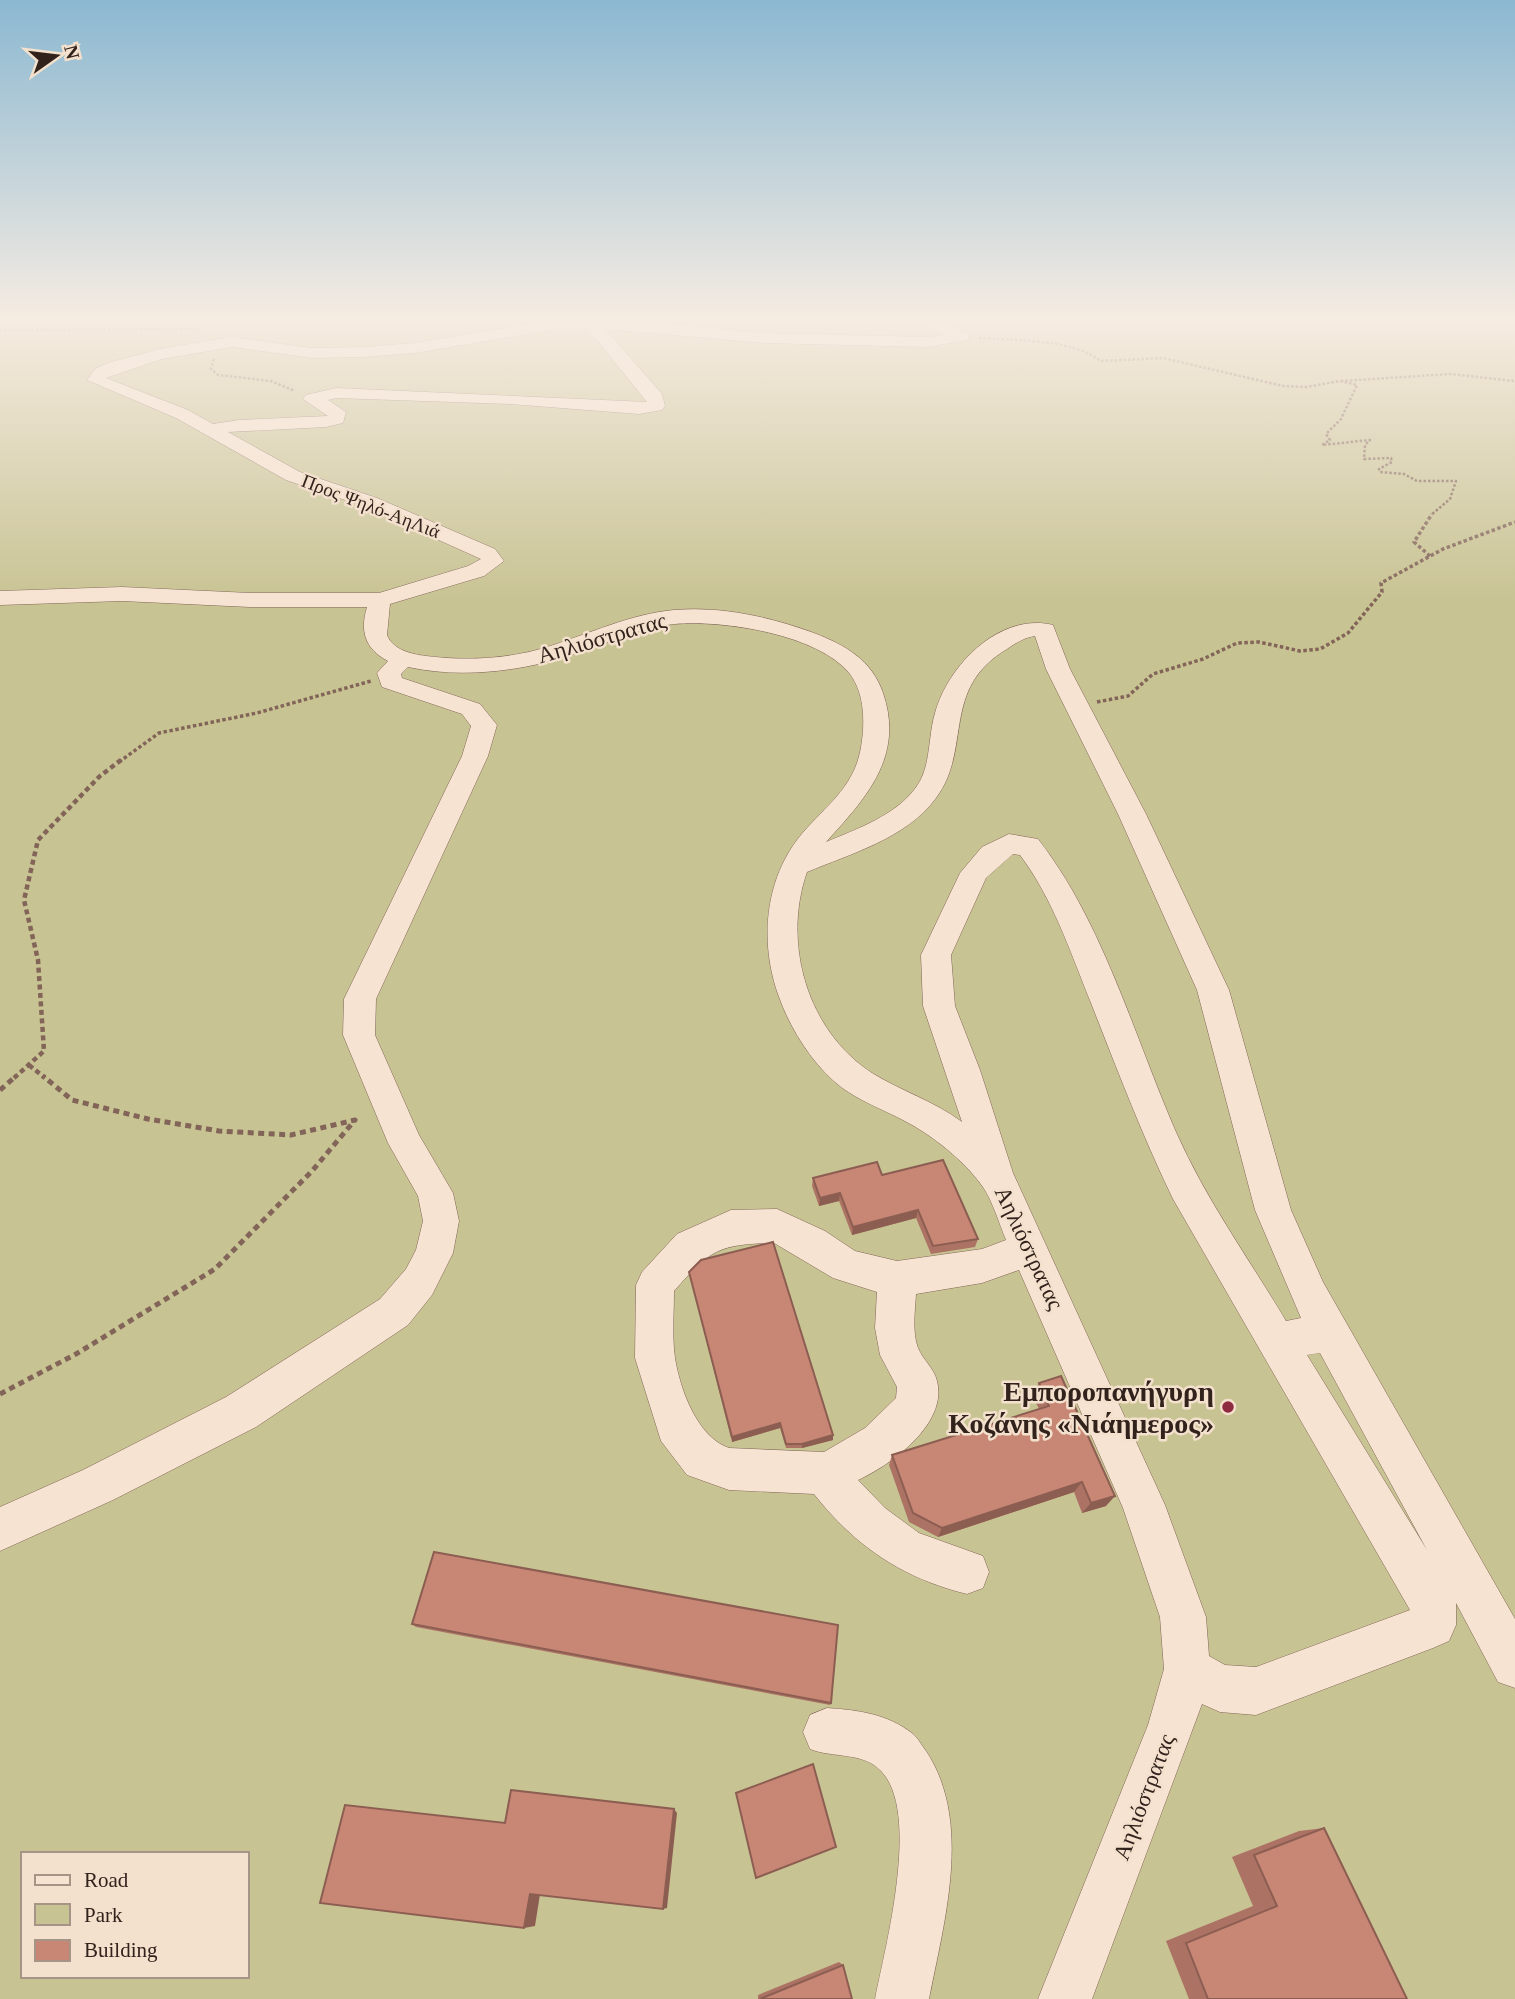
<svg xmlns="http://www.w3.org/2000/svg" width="1515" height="1999" viewBox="0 0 1515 1999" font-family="'Times New Roman',serif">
  <rect width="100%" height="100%" fill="#ebd4be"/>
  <path fill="#c8c393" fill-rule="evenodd" d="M0 322H1515V1999H0ZM23 1854H247V1976H23Z"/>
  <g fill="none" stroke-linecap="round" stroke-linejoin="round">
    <defs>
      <path id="minor" d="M541 322H645L764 333 927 337 944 335 920 322H941L968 334V340L927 347 764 343 605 329 662 394 665 406 662 410 639 414 510 404 336 398 328 400 346 412 343 423 326 427 228 432 300 472 377 498 495 549 504 561 484 576 390 604 387 635C393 650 411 654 426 656 466 661 509 659 547 647 589 634 630 614 674 610 722 606 770 617 814 633 845 645 872 660 883 693 905 757 865 799 826 842 857 829 897 815 917 786 931 766 928 736 935 713 948 665 1000 612 1053 625L1070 669 1146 814 1229 990 1291 1210 1323 1282 1515 1619V1688L1498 1682 1456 1603V1625L1449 1641 1433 1648 1256 1715 1220 1712 1202 1704 1092 1999H1038L1148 1725 1164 1669 1160 1617 1123 1508 1019 1270 982 1283 916 1294C915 1311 912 1332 918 1348 923 1360 934 1368 937 1381 948 1424 891 1465 858 1480L885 1508 919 1533 983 1556 989 1572 983 1588 967 1594C902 1578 855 1546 814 1494L729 1490 687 1475 661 1441 635 1358 636 1285 642 1272 677 1234 731 1210 777 1209 825 1231 855 1251 897 1261 982 1249 1006 1240C999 1223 993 1202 983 1187 964 1160 932 1135 903 1120 882 1109 860 1101 841 1087 813 1065 791 1030 779 997 758 940 765 873 807 828 831 802 855 784 861 747 865 724 865 694 850 674 818 634 723 620 675 624 640 627 608 643 575 654 523 671 463 679 408 667L401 674 402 678 480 704 497 725 488 756 376 999 375 1035 419 1135 453 1193 459 1221 453 1253 432 1295 408 1325 256 1427 113 1500 0 1551V1507L83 1470 226 1397 380 1299 406 1269 416 1250 423 1221 418 1196 388 1143 343 1035 344 999 462 756 471 726 462 714 382 687 377 673 388 661C364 649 360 630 367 607H250L122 601 0 605V591L122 587 250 593H379L468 566 481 559 363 506 286 480 176 418 87 380 96 368 111 362 160 349 232 337 312 348 364 347 415 343ZM557 329H588L647 402 336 388 306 395 303 399 328 416 239 420 213 424 188 410 106 378 162 359 232 347 312 358 364 357 415 353ZM1035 636 1046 669 1118 814 1197 990 1255 1210 1301 1318 1286 1321C1249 1259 1205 1198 1176 1132 1134 1036 1103 922 1038 839L1009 834 982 847 960 873 921 955 923 1006 962 1122C934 1101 901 1091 872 1073 807 1031 782 943 807 872 850 854 907 838 936 798 973 748 940 689 1007 649 1016 643 1025 637 1035 636ZM1013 854 1020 855C1053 899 1070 951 1091 1003 1117 1069 1142 1135 1173 1199L1410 1610 1256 1667 1225 1665 1209 1656 1206 1617 1165 1505 1013 1173 980 1070 955 1006 951 955 986 878ZM774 1243 833 1278 877 1292 875 1328 880 1355 897 1387 896 1398 865 1428 824 1452 729 1448C697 1437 680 1389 675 1358 672 1336 674 1313 674 1291 710 1250 718 1244 774 1243ZM1320 1353 1427 1550 1307 1355Z
        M827 1708C858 1710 888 1714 913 1734 918 1738 922 1746 926 1751 973 1822 944 1922 929 1999H875C885 1948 922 1810 880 1770 863 1752 832 1758 810 1749L803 1732 810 1715Z"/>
    </defs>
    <use href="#minor" stroke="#826558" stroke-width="1"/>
    <path stroke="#826558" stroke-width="2.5" stroke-dasharray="2.5 2" stroke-linecap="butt" d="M0 330 199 329
      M979 338C1012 340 1075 339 1100 361L1163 358 1283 386 1306 387 1340 381 1357 385 1341 419 1326 434 1330 440 1322 445 1370 440 1365 445 1364 459 1391 458 1392 462 1379 469 1380 472 1404 474 1417 481H1456L1450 499 1431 515
      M214 359 211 369 218 375 271 381 295 391
      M1341 381 1450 374 1515 381"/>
    <path stroke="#826558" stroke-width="3.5" stroke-dasharray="3.5 2.5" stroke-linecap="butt" d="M1430 556 1414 542 1432 514
      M1097 702 1128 696 1153 674 1203 659 1237 643 1259 642 1300 651 1320 649 1348 633 1382 592 1381 583 1443 549 1515 522
      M119 762 159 733 257 713 371 681"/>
    <path stroke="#826558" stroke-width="4.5" stroke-dasharray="5 3.5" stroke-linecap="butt" d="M29 1065 45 1078
      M14 1078 44 1051 38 960 24 900 38 840 100 776 121 760"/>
    <path stroke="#826558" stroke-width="5" stroke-dasharray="6 4.5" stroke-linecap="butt" d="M0 1090 16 1076
      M0 1394 76 1354 215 1269 312 1171 355 1120 291 1135 219 1131 148 1119 72 1100 43 1076"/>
    <use href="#minor" fill="#f7e3d1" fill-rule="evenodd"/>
  </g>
  <path fill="#ac7365" d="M882 1175 978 1239 975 1247 931 1254 916 1218 852 1235 839 1201 819 1206 812 1186 813 1178Z
    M689 1272 833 1435V1440L802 1448H786L780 1428 732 1442Z
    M1039 1383 1106 1506 1082 1513 1074 1492 938 1537 909 1522 889 1465 892 1455 1039 1409 1032 1395Z
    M412 1624 831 1703 830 1705 416 1627Z
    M1324 1828 1405 1999H1189L1166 1941 1253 1906 1232 1857 1299 1831Z
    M839 1962 843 1965 852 1999H758V1995Z"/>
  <path fill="#8c5e52" d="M840 1193 839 1201 819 1206 820 1198Z
    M918 1210 916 1218 852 1235 853 1227Z
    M780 1423V1428L732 1442V1437Z
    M833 1435V1440L802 1448V1444Z
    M1082 1482 1074 1492 938 1537 942 1528Z
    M1115 1496 1106 1506 1082 1513 1091 1503Z
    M674 1809 677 1813 667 1908 663 1909Z
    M530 1894H540L535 1926 524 1928Z"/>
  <path fill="#c88675" stroke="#8c5e52" stroke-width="2" d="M943 1160 978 1239 933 1246 918 1210 853 1227 840 1193 820 1198 813 1178 877 1162 882 1175Z
    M773 1242 833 1435 802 1444H786L780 1423 732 1437 689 1272 701 1260Z
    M1061 1376 1115 1496 1091 1503 1082 1482 942 1528 913 1513 892 1455 1049 1406 1039 1383Z
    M434 1552 838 1625 831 1703 412 1624Z
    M813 1764 836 1847 756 1878 736 1793Z
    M511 1790 674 1809 663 1909 530 1894 524 1928 320 1903 345 1805 505 1823Z
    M1324 1828 1407 1999H1208L1186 1943 1277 1906 1254 1855Z
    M843 1965 852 1999H760Z"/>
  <linearGradient id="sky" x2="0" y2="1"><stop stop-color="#8bb8d1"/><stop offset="0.53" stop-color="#f6ece2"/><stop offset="1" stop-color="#f6ece2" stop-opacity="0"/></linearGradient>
  <rect width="1515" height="602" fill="url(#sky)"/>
  <circle fill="#8e2b41" stroke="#f3e0cd" stroke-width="2.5" cx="1228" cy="1407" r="7"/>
  <g text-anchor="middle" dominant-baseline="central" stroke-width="5" stroke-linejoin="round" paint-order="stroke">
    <g font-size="19" fill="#32221c" stroke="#f3e0cd">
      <text transform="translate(371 506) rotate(21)">Προς Ψηλό-ΑηΛιά</text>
    </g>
    <g font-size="23" fill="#32221c" stroke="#f3e0cd">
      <text transform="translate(602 638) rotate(-16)">Αηλιόστρατας</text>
      <text transform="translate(1029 1248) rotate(65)">Αηλιόστρατας</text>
      <text transform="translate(1144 1797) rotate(-69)">Αηλιόστρατας</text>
    </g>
    <g font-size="28" font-weight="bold" fill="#32221c" stroke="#f3e0cd" text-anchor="end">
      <text x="1214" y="1391">Εμποροπανήγυρη<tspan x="1214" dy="32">Κοζάνης «Νιάημερος»</tspan></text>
    </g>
  </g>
  <rect x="21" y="1852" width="228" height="126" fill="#f3e0cd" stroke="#a69486" stroke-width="2"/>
  <rect x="35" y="1875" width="35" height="10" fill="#f7e3d1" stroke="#a69486" stroke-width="2"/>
  <text x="84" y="1887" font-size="21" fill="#32221c">Road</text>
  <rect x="35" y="1904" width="35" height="21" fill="#c8c393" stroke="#a69486" stroke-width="2"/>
  <text x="84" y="1922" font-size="21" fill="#32221c">Park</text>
  <rect x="35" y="1940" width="35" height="21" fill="#c88675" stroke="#a69486" stroke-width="2"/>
  <text x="84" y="1957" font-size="21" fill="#32221c">Building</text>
  <g transform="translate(56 56) rotate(76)" stroke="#f3e0cd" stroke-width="5" paint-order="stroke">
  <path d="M0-5L12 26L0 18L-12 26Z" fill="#32221c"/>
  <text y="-10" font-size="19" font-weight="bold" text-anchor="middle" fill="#32221c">N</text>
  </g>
</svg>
